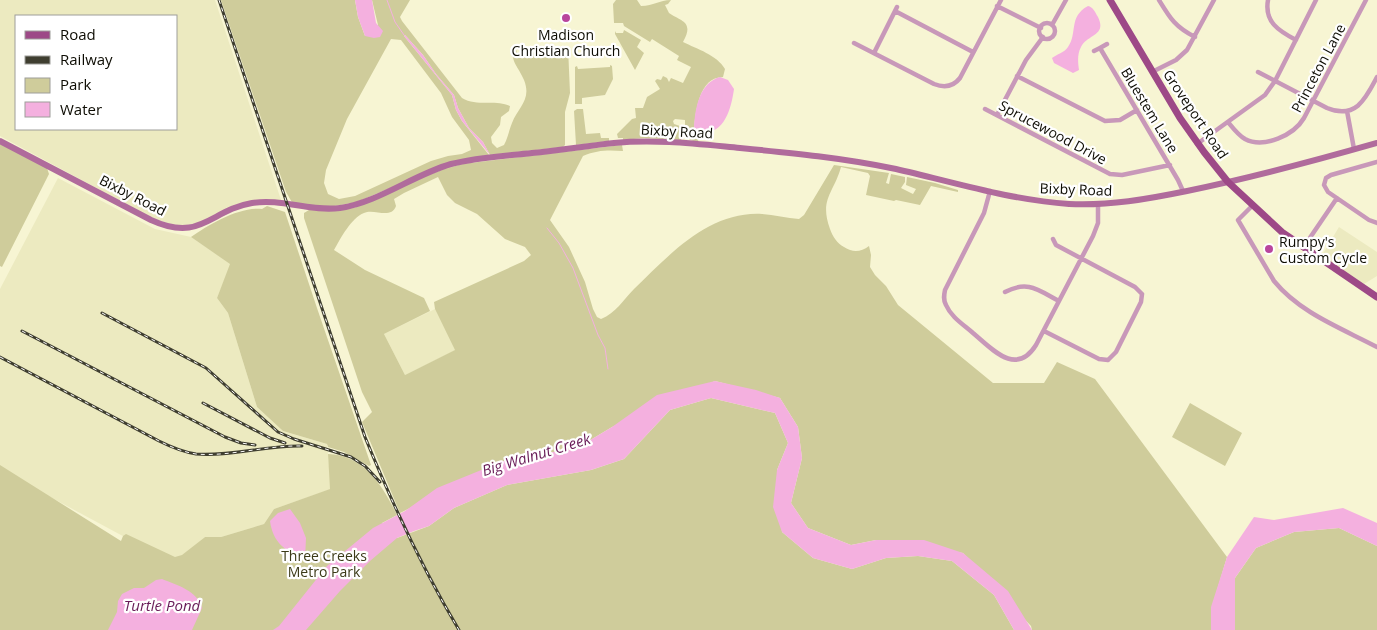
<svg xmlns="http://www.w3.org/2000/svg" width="1377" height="630" viewBox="0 0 1377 630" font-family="'Open Sans',sans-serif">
  <rect width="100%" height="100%" fill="#f7f5d3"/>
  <path fill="#eceac0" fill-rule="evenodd" d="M0 0H215L281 200H263L201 223 186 225H175L154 219 0 136ZM16 16H176V129H16Z
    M58 178 155 229 191 237 231 264 217 298 228 313 257 407 283 431 327 444 331 489 274 509 264 524 221 537H205L173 563 0 470V289Z
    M1339 227 1377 252V276L1364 284 1321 257Z
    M435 309 456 350 405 375 384 334Z"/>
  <path fill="#cfcc9b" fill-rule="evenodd" d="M221 0H355L358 17 365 36 378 25 372 0H410L400 17 402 21 462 98C477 107 495 99 510 106L509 111 501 117 500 125 491 137 492 143 497 148 504 145C508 138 509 130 512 123 518 107 532 100 524 80 518 66 512 64 512 48L516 49 517 53 564 51V47H568L570 93 565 112V145L563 147 490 155 483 142 469 128 458 108 454 95 436 74 423 55 405 35 404 36 452 95 456 110 462 121 489 155 483 156 390 188 357 202 329 207 293 204 286 192ZM391 39 401 40 441 93 452 117 469 140 471 150 462 154 448 156 431 161 355 196 339 199 328 194 324 183 326 170 347 119Z
    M616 0H637L641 6C654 6 659 0 671 0L668 4 665 5 669 13C680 21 695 21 683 42 697 49 717 55 725 69L723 77C699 77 696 111 694 128L699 133 698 142C687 140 685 136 688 126L685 125V120L675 119 673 121 674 124 683 127V138L681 140 644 138 623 140V138H618L617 134 632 119 636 118 635 108H643L647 97 660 89 655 81 657 79 661 80 663 76 667 78 669 82 671 78 683 83 691 67 677 60 679 56 652 39 650 42 624 26 623 23H614L613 4Z
    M624 30 641 40 637 47 644 53 635 70 615 34V31L616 33H623Z
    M610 65 612 66 613 79 605 95 582 98V104H575V67L577 66 578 69 610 67Z
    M577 109H583L586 134 600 133 601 138H609V141L576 145 574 111Z
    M0 143 47 168 49 174 2 267 0 266Z
    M622 145 623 151C608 150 597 150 583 156L550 220 569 247 585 282 593 309 597 317 601 319C616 313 623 300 634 289 669 255 709 211 762 214 774 215 787 218 799 219L804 215 834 165 889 173 886 183 889 184 891 174 905 177V182L901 188 913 194 916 189 906 185 907 177 935 183 958 190V192L931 186 920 205 896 200 894 201 866 195 870 176 868 173 841 167C834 193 819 199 830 229 833 237 837 243 844 247 853 253 861 252 869 246L871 255 870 267 875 275 886 286 898 305 993 383H1044L1057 362 1095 379 1227 557 1212 607 1211 630H1032L1031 626 963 553 876 540 851 545 808 528 791 503 802 458 798 427 780 398 715 381 612 427 577 448 506 460 400 513 362 422 372 412 362 392 304 218V213L309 210 354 208 432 173 462 164ZM438 177 447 195 455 203 477 214 505 239 525 247 531 255 524 261 434 302 435 309 455 350 405 375 384 334 430 311 424 298 365 270 334 250C341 238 351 218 364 213 374 208 391 220 396 206L394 199 404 193Z
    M267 206 285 212 318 311 371 465 369 466 344 452 328 447 327 444 283 431 257 407 228 313 217 298 230 264 191 237C208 225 240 206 262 209Z
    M711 398 775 413 788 443 777 470 782 532 813 558 852 569 886 558 918 556 952 561 994 595 1014 630H0V465L121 541 123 536 126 534 175 557 182 555 205 537H221L264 524 274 509 330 489 328 454C364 455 383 486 397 515L382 523 397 538 429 526 454 508 507 485 591 470 624 459 670 410Z
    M1190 403 1242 433 1225 466 1172 437Z
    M1339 528 1377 546V630H1235V578L1256 548 1294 532Z"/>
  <path fill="#f4b0df" d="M355 0H372L376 23 383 31 380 37 374 38 365 36 358 17Z
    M1088 6C1093 7 1095 12 1098 17 1107 36 1088 34 1081 47 1077 54 1078 63 1079 70L1073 73 1054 63 1052 58C1057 54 1064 53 1068 47 1078 33 1068 17 1088 6Z
    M405 35 423 55 436 74 454 95 458 108 469 128 483 142 490 155 462 121 456 110 452 95 404 36Z
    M720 77 728 80 734 89C731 110 724 136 698 133L694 128C695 109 699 83 720 77Z
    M715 381 756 390 780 398 798 427 802 458 791 503 808 528 851 545 876 540H924L963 553 1008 591 1032 630H1014L994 595 952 561 918 556 886 558 852 569 813 558 782 532 773 507 777 470 788 443 775 413 711 398 670 410 624 459 591 470 507 485 454 508 429 526 414 531 397 538 370 561 340 591 306 630H273L279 626 327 566 373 528 405 511 437 488 506 460 577 448 612 427 657 395Z
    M1343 508 1377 523V546L1339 528 1294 532 1256 548 1235 578V630H1211V607L1227 557 1254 517 1274 520Z
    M290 509 300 523 306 538 305 559C285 551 273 543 270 521L278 513Z
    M162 579C177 585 198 591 202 608L192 630H108L117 612 118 601 122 594 134 588H144L156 580Z"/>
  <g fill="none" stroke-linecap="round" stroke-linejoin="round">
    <path stroke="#f4b0df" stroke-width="1" d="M387 0 395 22 404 35
      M547 228 559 243 573 268 598 335 605 348 608 369"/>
    <path stroke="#c898b9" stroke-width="4.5" d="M1159 0C1170 18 1175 27 1195 37
      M1268 0C1264 22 1279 31 1296 40
      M997 6 1041 28
      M895 11 973 52
      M1039 31a8 8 0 1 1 16 0a8 8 0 1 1-16 0Z
      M1052 25 1066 0
      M854 43 934 84C944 88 953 87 960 78L1001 0
      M1100 48 1107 44
      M1094 51 1100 48 1178 180 1183 191
      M874 53 897 7
      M1152 72 1176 60 1187 50 1214 0
      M1258 72 1327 108C1356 120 1366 98 1377 77
      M1017 76 1105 121 1120 120 1137 110
      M985 109 1110 174 1122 175 1170 165
      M1347 111 1354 149
      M997 115 1026 60 1043 37
      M1228 122C1233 128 1238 135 1245 139 1264 149 1294 135 1304 118L1366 0
      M1197 144 1265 95 1275 81 1316 0
      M1377 162 1331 175 1326 178 1324 185 1328 192 1369 220 1377 223
      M990 191 984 213 945 290C944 295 943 300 946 305 951 317 964 325 973 333 992 349 1016 377 1036 345L1093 236 1098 223V204
      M1252 206 1238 220 1274 281C1300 313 1341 328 1377 347
      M1053 239 1056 245 1135 287 1142 294
      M1303 248 1337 198
      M1005 292C1028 280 1038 290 1059 301
      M1044 331 1099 359 1108 360
      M1108 360 1116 352 1141 302 1142 294"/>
    <path stroke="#b06b9c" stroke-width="6" d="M0 141 151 220C201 243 210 210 252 203 281 198 311 212 340 208 379 202 413 175 451 164 478 157 505 156 532 153 560 150 587 146 614 143 656 139 697 144 740 148 792 153 844 158 896 169 953 182 1010 200 1069 204 1109 206 1148 199 1187 191 1251 178 1314 161 1377 143"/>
    <path stroke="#9d4987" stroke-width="7" d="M1110 0 1180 118 1204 152 1228 182 1283 233 1377 297"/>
    <defs>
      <path id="rail" d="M219 0 365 437C392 503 422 568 459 630
        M102 313 206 368 278 432 294 439 351 457 365 466 380 482
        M22 331 225 437 241 443 255 445
        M0 357 159 441C171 447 183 452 196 454 229 457 267 445 302 446
        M203 403 270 438 285 443"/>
    </defs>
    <use href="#rail" stroke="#3f3e30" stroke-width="3"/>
    <use href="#rail" stroke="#fff" stroke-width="1" stroke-dasharray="4" stroke-linecap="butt"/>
  </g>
  <g fill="#b9459d" stroke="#fff" stroke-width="2">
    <circle cx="566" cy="18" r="5"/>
    <circle cx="1269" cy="249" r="5"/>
  </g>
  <g text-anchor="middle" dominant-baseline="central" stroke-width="4.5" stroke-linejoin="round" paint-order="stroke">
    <g font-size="14" fill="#0d0c03" stroke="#fff">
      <text x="566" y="34">Madison<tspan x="566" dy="16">Christian Church</tspan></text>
      <text x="1279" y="241" text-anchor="start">Rumpy's<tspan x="1279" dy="16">Custom Cycle</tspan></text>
    </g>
    <g font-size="14" fill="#0d0c03" stroke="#fff">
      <text transform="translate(1318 68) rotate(-62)">Princeton Lane</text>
      <text transform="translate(1150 110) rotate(59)">Bluestem Lane</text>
      <text transform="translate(1196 114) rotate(56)">Groveport Road</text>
      <text transform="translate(677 131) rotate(3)">Bixby Road</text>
      <text transform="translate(1053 132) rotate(28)">Sprucewood Drive</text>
      <text transform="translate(1076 189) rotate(2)">Bixby Road</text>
      <text transform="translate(133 195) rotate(27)">Bixby Road</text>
    </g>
    <g font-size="14" fill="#3c3a18" stroke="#fff">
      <text x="324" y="555">Three Creeks<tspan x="324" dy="16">Metro Park</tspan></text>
    </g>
    <g font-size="15" font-style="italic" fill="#691c58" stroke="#fff">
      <text transform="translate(536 454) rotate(-17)">Big Walnut Creek</text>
      <text x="162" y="605">Turtle Pond</text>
    </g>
  </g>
  <rect x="15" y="15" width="162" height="115" fill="#ffffff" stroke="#9e9e9a"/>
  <rect x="25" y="31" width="25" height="8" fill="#9d4987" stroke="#9e9e9a"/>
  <text x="60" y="40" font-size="15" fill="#0d0c03">Road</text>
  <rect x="25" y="56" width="25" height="8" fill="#3f3e30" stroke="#9e9e9a"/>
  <text x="60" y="65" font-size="15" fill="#0d0c03">Railway</text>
  <rect x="25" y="78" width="25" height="15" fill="#cfcc9b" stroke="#9e9e9a"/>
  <text x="60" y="90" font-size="15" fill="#0d0c03">Park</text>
  <rect x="25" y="102" width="25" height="15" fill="#f4b0df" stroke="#9e9e9a"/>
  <text x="60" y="115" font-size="15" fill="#0d0c03">Water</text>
</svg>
